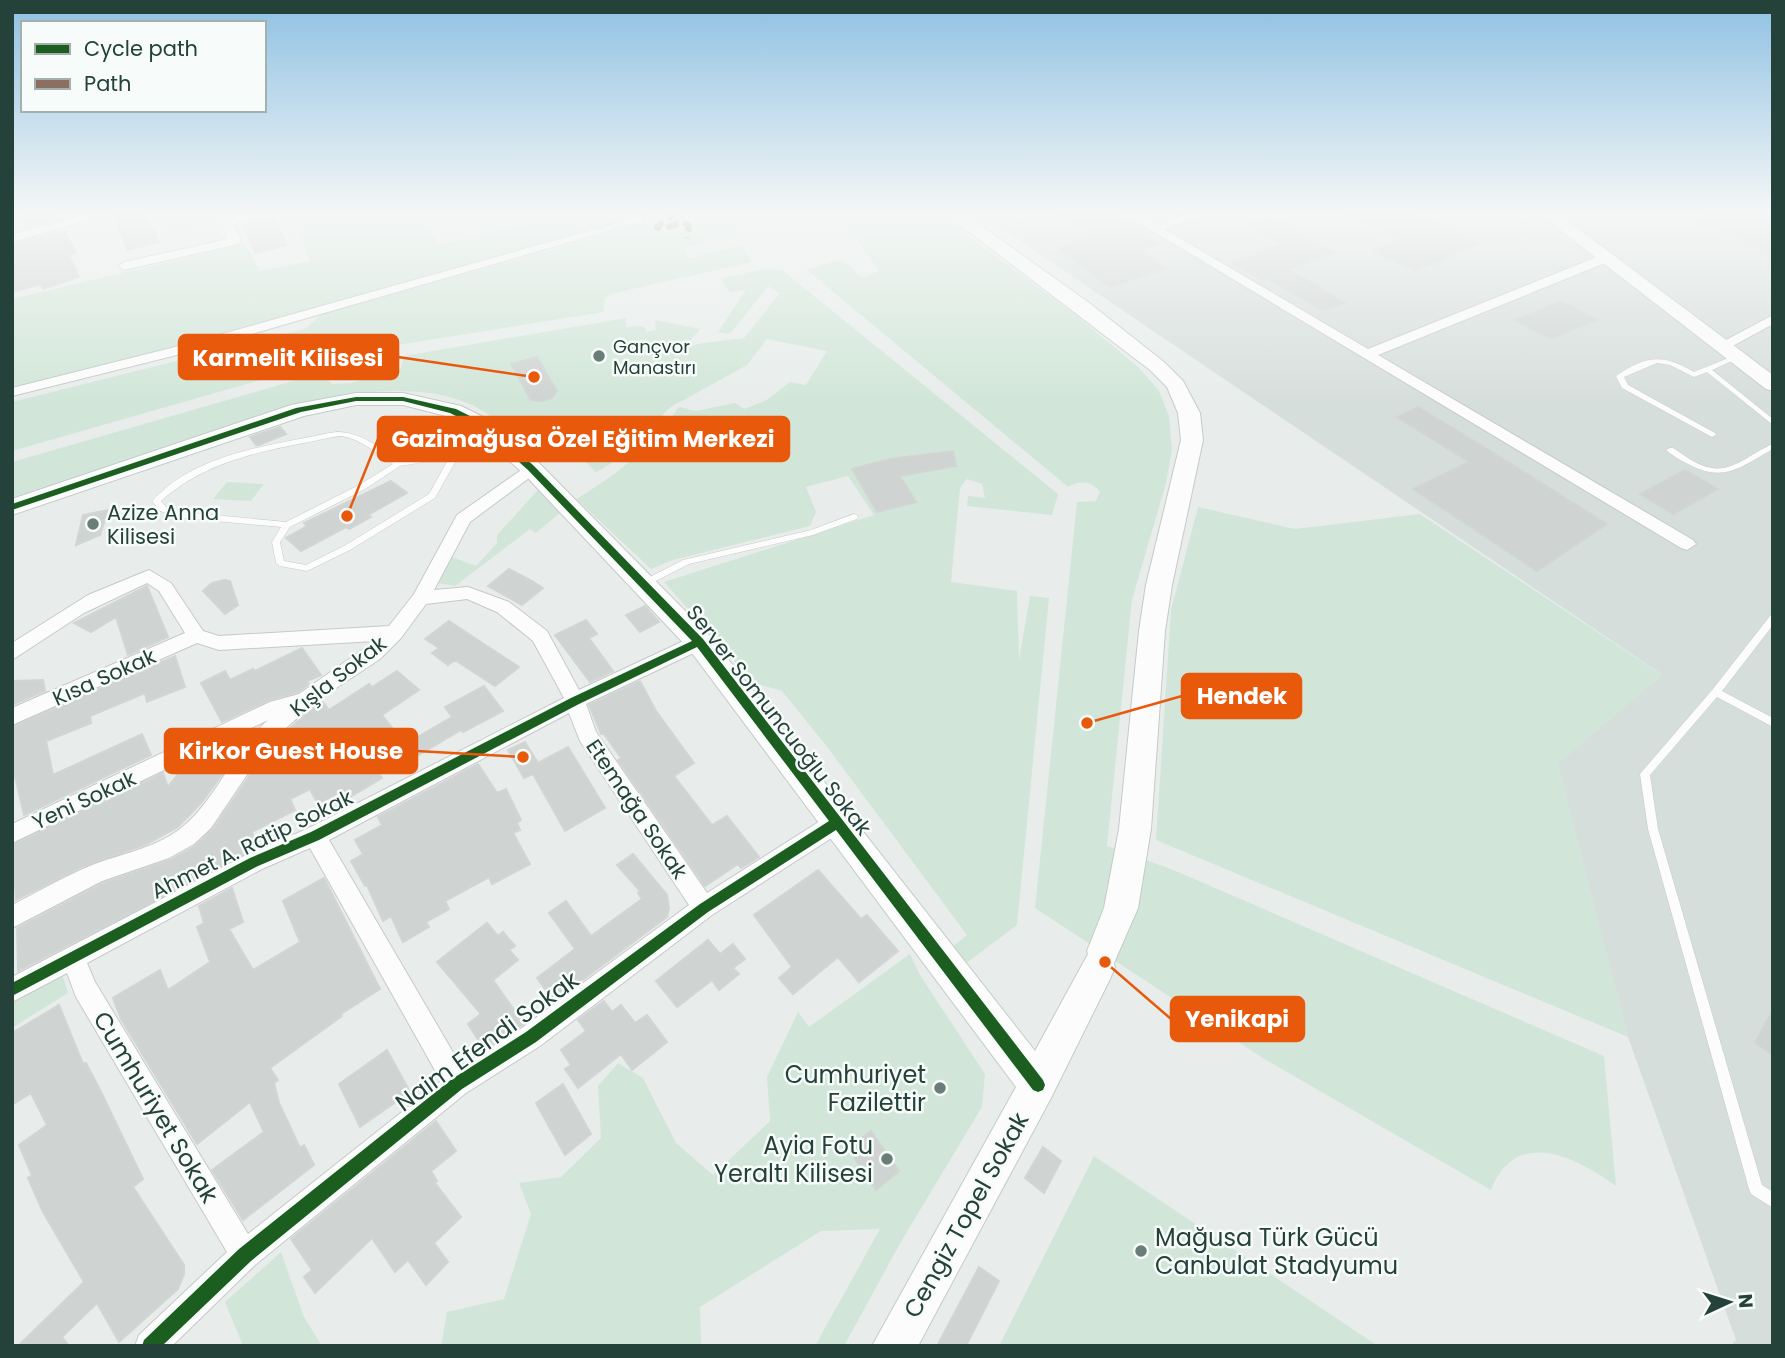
<svg xmlns="http://www.w3.org/2000/svg" width="1785" height="1358" viewBox="0 0 1785 1358" font-family="Poppins,sans-serif">
  <rect width="100%" height="100%" fill="#e8edeb"/>
  <path fill="#d6dedb" d="M977 212H1773V1346H1730L1736 1340 1628 1037 1557 764 1661 674Z"/>
  <path fill="#d1e6d8" d="M161 212H210L215 223 171 234Z
    M293 212H417L439 244 560 217 557 212H651L188 344 12 388V299L245 244 260 271 310 261Z
    M683 212H788L683 249 689 258 741 245 752 262 615 293 605 298 603 312 372 349C360 338 345 344 333 353L330 360 12 451V402L305 329 321 315Z
    M838 212H935L1077 316 1138 367 1159 391 1169 416 1172 450 1166 483 1132 600 1107 846 1171 869 1604 1056 1616 1186C1576 1157 1516 1126 1491 1190L1266 1060 1035 908 1077 502 1096 501 1100 492C1092 481 1079 480 1068 487L807 270 842 259 862 278 879 271Z
    M763 269 782 270 1058 494 1052 515 967 506 968 496 985 498 982 484 967 479 960 488 951 582 1017 591 1019 660 1030 596 1049 598 1017 925 961 967 952 947 967 935 828 748 782 691 754 683 664 582 874 515 848 476 806 487 816 512 810 526 673 560 651 569 576 499C620 473 649 448 679 407L696 411 735 403 744 409 767 400 790 382 806 385 827 351 767 339 747 365 682 401C667 406 661 419 649 430 632 447 617 462 596 472L583 459 575 462 561 455 545 461C522 443 498 418 472 405 420 381 353 393 300 403L12 498V462L321 373 332 384 351 383 401 368 404 356 626 318V327L643 326 647 332 656 330 655 320 700 329 690 341H671L668 344 678 351 697 344 744 338 780 293 768 286 730 334 718 332 746 290 730 292 721 279Z
    M227 482 264 484 251 501 213 499Z
    M538 490 560 513 536 533 530 529 455 586 437 583 452 557 476 566 497 543V535Z
    M1198 507 1295 529 1420 514 1662 675 1558 764 1628 1037 1156 840 1171 610Z
    M910 954 920 975 985 1074 982 1107 902 1240 844 1346H815L880 1229 821 1231 700 1307 701 1346H441L447 1312 504 1299 531 1214 519 1183 561 1177 601 1138 598 1086 618 1063 643 1078 676 1143 713 1175 770 1121 767 1077 798 1012 809 1027Z
    M61 970 68 993 12 1028V997Z
    M1094 1156 1378 1346H999Z
    M281 1252 304 1317 322 1346H243L225 1302Z"/>
  <path fill="#cfd4d2" stroke="#d1d6d4" stroke-width="2" d="M40 212H55L59 219 26 228 21 217Z
    M131 212H145L159 242 127 250 114 216Z
    M1055 212H1109L1158 244 1139 250 1166 269 1109 287 1058 247 1093 237Z
    M1344 212H1410L1478 244 1415 271 1373 250 1399 239Z
    M1713 212H1773V253L1693 220Z
    M274 218 287 245 255 253 244 225Z
    M1269 218 1332 252 1288 269 1345 303 1324 311 1267 278 1262 280 1232 263 1282 244 1248 226Z
    M64 230 76 253 69 255 79 277 43 289 41 284 12 292V244Z
    M1561 301 1597 320 1551 339 1515 320Z
    M537 357 557 391 552 398 543 401 531 400 511 364Z
    M1418 407 1476 442 1607 524 1537 571 1413 489 1469 462 1397 417Z
    M280 427 286 434 259 445H256L250 437Z
    M953 451 956 466 900 476 916 502 877 512 852 469 890 459Z
    M1685 470 1718 489 1673 514 1640 494Z
    M391 481 407 493 368 515 371 517 349 529 346 527 301 551 286 538 307 526 304 523Z
    M108 510 100 535 76 545 83 515Z
    M509 569 532 581 543 588 522 605 488 586Z
    M225 580 230 581 238 605 225 614 203 591 212 583Z
    M147 586 168 637 128 655 116 617 91 632 74 623Z
    M645 606 659 622 640 632 626 615Z
    M586 620 597 634 589 638 613 671 590 682 555 635Z
    M449 621 519 667 495 686 455 660 448 665 432 653 439 648 425 639Z
    M302 648 321 675 307 681 309 684 298 692 269 700 222 722 201 683 225 671 230 680 253 669 255 671Z
    M175 656 185 687 147 702 145 693 90 716 91 723 46 741 53 775 142 734 151 755 24 815 15 776 12 777V727Z
    M397 671 419 690 382 715 404 743 371 762 382 778 345 800 340 792 318 804 310 789 290 799 295 810 252 832 257 848 18 971 17 928 103 883 170 860 195 846 213 829 269 747 317 704 322 701 329 710 369 684 372 687Z
    M43 680 45 691 12 705V681Z
    M640 681 656 711 694 763 674 776 712 825 727 816 759 857 741 868 738 864 705 886 618 760 621 758 604 734H601L589 705Z
    M484 686 503 711 463 732 461 730 417 756 407 743 452 717 445 707Z
    M255 729 202 802 178 827 147 844 79 868 16 900 12 845 163 773 168 787 188 761 212 750 236 748 232 740Z
    M525 742 538 763 568 747 605 808 565 831 533 774 524 778 508 750Z
    M478 764 497 793 506 789 521 820 517 823 520 830 513 833 530 864 492 884 489 877 445 901 449 909 426 922 429 927 403 942 391 916 383 921 367 885 365 886 351 861 363 854 355 840 382 825 378 817Z
    M633 854 667 895 669 908 667 917 554 1001 537 978 575 949 549 913 566 901 591 936 642 899 638 893 640 891 617 865Z
    M818 870 861 919 867 915 898 951 859 982 838 957 793 994 779 978 792 967 754 915Z
    M324 878 380 989 341 1014 342 1016 270 1068 278 1080 274 1083 279 1103 300 1148 304 1145 314 1165 243 1220 212 1170 264 1132 250 1102 197 1144 121 1019 113 998 160 970 168 990 210 962 197 927 204 923 199 906 232 888 243 922 229 929 253 970 300 942 283 901Z
    M487 923 498 936 503 932 515 946 509 950 518 960 493 980 524 1024 484 1049 468 1024 481 1014 437 962Z
    M708 940 720 954 733 944 745 959 733 968 739 974 719 990 712 980 677 1007 656 981Z
    M604 1001 612 1012 621 1005 635 1023 647 1015 667 1042 632 1070 621 1054 578 1088 565 1069 571 1065 561 1050 586 1031 578 1020Z
    M59 1005 83 1064 86 1063 101 1092 143 1179 133 1187 184 1265V1274L178 1289 119 1342 97 1303 62 1337 69 1346H18L84 1282 43 1212 28 1178 32 1175 19 1145 47 1125 31 1093 12 1105V1033Z
    M1773 1009V1055L1755 1043Z
    M387 1050 410 1092 360 1127 339 1084Z
    M563 1084 591 1134 565 1155 536 1103Z
    M436 1121 456 1151 431 1171 437 1181 435 1183 461 1217 434 1243 448 1262 426 1285 408 1260 395 1272 372 1238 315 1293 304 1277 312 1270 291 1239Z
    M871 1131 899 1171 876 1190 848 1149Z
    M1043 1147 1061 1161 1044 1193 1025 1178Z
    M979 1267 999 1281 966 1346H937Z"/>
  <g fill="none" stroke-linecap="round" stroke-linejoin="round">
    <defs>
      <path id="lane" d="M1736 355 1739 357 1738 358 1712 370 1773 419V425L1707 372 1694 377 1670 365 1657 363 1624 377 1628 385 1715 433 1716 435 1712 437 1622 388 1616 376C1647 355 1663 354 1694 372Z
        M337 432C362 432 379 448 399 461L454 453 503 439 507 441 506 443 458 457 435 498 350 550 307 571 280 566 276 563 272 542 281 527 182 518 160 511 152 501C190 459 252 448 305 438 316 436 326 433 337 432ZM341 436C361 439 376 453 393 464L359 485 286 522 183 512 166 507 161 501C201 465 251 453 304 443 316 441 328 437 341 436ZM449 458 429 494 344 546 306 565 284 561 280 542 290 527 365 489 400 466Z
        M1773 444V449C1742 466 1725 483 1690 465 1681 461 1673 456 1666 450L1670 448H1673C1685 456 1698 466 1712 468 1734 472 1754 451 1773 444Z
        M854 514 857 515 858 517 857 519 813 535 689 564 646 586 643 587 639 584 640 582 683 560 811 530Z
        M1773 615V625L1722 691 1773 718V727L1717 697 1650 775 1658 829 1762 1185 1773 1192V1208L1751 1194 1749 1189 1648 829 1640 774 1713 689 1770 616Z"/>
      <path id="street" d="M96 212H115L12 242V234Z
        M217 212H229L231 218 256 212H276L234 224 241 241 239 244 124 270 118 266 124 262 228 239Z
        M656 212H674L193 351 12 396V388L183 345Z
        M1121 212H1135L1156 224 1194 212H1211L1164 229 1368 349 1602 255H1610V261L1378 355 1693 540 1696 544 1687 550 1681 548Z
        M1773 315V324L1727 349H1717L1715 346Z
        M531 463 539 468 537 472 470 522 434 590 468 587 509 602 547 631 579 690 692 637H706L708 642 706 647 586 704 596 732 707 893 828 816 836 814 844 816 847 823 844 830 712 915 540 1046 466 1093 255 1265 172 1346H135L139 1335 227 1252 76 997 67 973 12 1002V977L246 855 307 829 564 698 533 641 497 612 467 599 426 604 401 638 380 659 315 702 267 745 211 828 194 844 169 858 102 881 12 928V905C38 892 63 877 90 866 119 854 154 849 180 829 217 800 232 751 268 720L12 843V824L270 702 299 694 375 641 219 650 197 643 12 725V708L185 633 159 591 147 583 84 613 12 660V643L88 595 149 570 171 583 203 631 219 636 389 626 414 594 457 515ZM569 713 580 741 689 905 522 1028 461 1066 329 840ZM310 848 441 1081 248 1234 95 982 87 963 262 869Z"/>
      <path id="secondary" d="M943 212H962L1088 302 1164 362 1183 381 1200 413 1203 440 1172 585 1165 631 1151 829 1138 908 1114 963 1115 967 1110 979 1051 1098 918 1346H872L1016 1087 689 649 523 473 477 432 446 416 403 405H356L304 416 12 515V499L291 405 356 393H403L461 406 493 422 539 463 709 635 1035 1051 1088 954 1087 951 1104 908 1119 829 1139 631 1146 585 1181 440 1178 413 1167 387 1150 370Z
        M1537 212H1556L1773 375V391L1766 389Z"/>
    </defs>
    <use href="#lane" stroke="#c5cac8" stroke-width="1"/>
    <use href="#street" stroke="#c5cac8" stroke-width="2"/>
    <use href="#secondary" stroke="#c3cbc8" stroke-width="2"/>
    <use href="#lane" fill="#fcfcfc" fill-rule="evenodd"/>
    <use href="#street" fill="#fcfcfc" fill-rule="evenodd"/>
    <use href="#secondary" fill="#fcfcfc" fill-rule="evenodd"/>
    <path stroke="#8d6e63" stroke-width="6" stroke-dasharray="12 6" stroke-linecap="butt" d="M641 212 647 218
      M678 212 657 227 662 229 683 222 689 226 687 238"/>
    <defs>
      <path id="cycleway" d="M356 397H403L456 409 488 425 534 466 703 639 1043 1080 1045 1085 1043 1090 1038 1092 1033 1090 836 830 708 912 536 1042 462 1089 251 1261 162 1346H142L144 1340 239 1249 452 1079 526 1032 700 904 829 821 697 647 579 704 319 840 258 866 12 996V983L250 858 311 832 571 698 692 641 528 470 482 429 450 413 403 401H356L301 412 12 510V504L296 408Z"/>
    </defs>
    <use href="#cycleway" stroke="#f7fbf9" stroke-width="5"/>
    <use href="#cycleway" fill="#1b5e20" fill-rule="evenodd"/>
  </g>
  <linearGradient id="sky" x2="0" y2="1"><stop stop-color="#8fc1e3"/><stop offset="0.53" stop-color="#f5f7f6"/><stop offset="1" stop-color="#f5f7f6" stop-opacity="0"/></linearGradient>
  <rect width="1785" height="402" fill="url(#sky)"/>
  <g fill="#697e78" stroke="#f7fbf9" stroke-width="2.5">
    <circle cx="599" cy="356" r="7"/>
    <circle cx="93" cy="524" r="7"/>
    <circle cx="940" cy="1088" r="7"/>
    <circle cx="887" cy="1159" r="7"/>
    <circle cx="1141" cy="1251" r="7"/>
  </g>
  <g text-anchor="middle" dominant-baseline="central" stroke-width="5" stroke-linejoin="round" paint-order="stroke">
    <g font-size="18" fill="#24423a" stroke="#f7fbf9" text-anchor="start">
      <text x="613" y="346">Gançvor<tspan x="613" dy="21">Manastırı</tspan></text>
    </g>
    <g font-size="21" fill="#24423a" stroke="#f7fbf9" text-anchor="start">
      <text x="107" y="512">Azize Anna<tspan x="107" dy="24">Kilisesi</tspan></text>
    </g>
    <g font-size="21" fill="#24423a" stroke="#f7fbf9">
      <text transform="translate(338 676) rotate(-38)">Kışla Sokak</text>
      <text transform="translate(104 677) rotate(-24)">Kısa Sokak</text>
      <text transform="translate(779 720) rotate(52)">Server Somuncuoğlu Sokak</text>
      <text transform="translate(84 800) rotate(-25)">Yeni Sokak</text>
      <text transform="translate(637 809) rotate(56)">Etemağa Sokak</text>
      <text transform="translate(252 844) rotate(-26)">Ahmet A. Ratip Sokak</text>
    </g>
    <g font-size="24" fill="#24423a" stroke="#f7fbf9">
      <text transform="translate(487 1041) rotate(-36)">Naim Efendi Sokak</text>
      <text transform="translate(156 1107) rotate(59)">Cumhuriyet Sokak</text>
      <text transform="translate(966 1215) rotate(-61)">Cengiz Topel Sokak</text>
    </g>
    <g font-size="24" fill="#24423a" stroke="#f7fbf9" text-anchor="end">
      <text x="926" y="1074">Cumhuriyet<tspan x="926" dy="28">Fazilettir</tspan></text>
      <text x="873" y="1145">Ayia Fotu<tspan x="873" dy="28">Yeraltı Kilisesi</tspan></text>
      <text x="1155" y="1237" text-anchor="start">Mağusa Türk Gücü<tspan x="1155" dy="28">Canbulat Stadyumu</tspan></text>
    </g>
  </g>
  <path fill="none" stroke="#e8590c" stroke-width="2.5" d="M534 377L398 357M347 516L378 439M1087 723L1182 696M523 757L417 751M1105 962L1171 1019"/>
  <g fill="#e8590c" stroke="#f7fbf9" stroke-width="2.5">
    <circle cx="534" cy="377" r="7"/>
    <circle cx="347" cy="516" r="7"/>
    <circle cx="1087" cy="723" r="7"/>
    <circle cx="523" cy="757" r="7"/>
    <circle cx="1105" cy="962" r="7"/>
  </g>
  <g fill="#e8590c" stroke="#e8590c" stroke-width="2.5">
    <rect x="179" y="335" width="219" height="44" rx="7"/>
    <rect x="378" y="417" width="411" height="44" rx="7"/>
    <rect x="1182" y="674" width="119" height="44" rx="7"/>
    <rect x="165" y="729" width="252" height="44" rx="7"/>
    <rect x="1171" y="997" width="133" height="44" rx="7"/>
  </g>
  <g font-size="23" text-anchor="middle" font-weight="bold" fill="#fff">
    <text x="288" y="366">Karmelit Kilisesi</text>
    <text x="583" y="447">Gazimağusa Özel Eğitim Merkezi</text>
    <text x="1242" y="704">Hendek</text>
    <text x="291" y="759">Kirkor Guest House</text>
    <text x="1237" y="1027">Yenikapi</text>
  </g>
  <rect width="1785" height="1358" fill="none" stroke="#24423a" stroke-width="28"/>
  <rect x="21" y="21" width="245" height="91" fill="#f7fbf9" stroke="#a3b1ad" stroke-width="2"/>
  <rect x="35" y="44" width="35" height="10" fill="#1b5e20" stroke="#a3b1ad" stroke-width="2"/>
  <text x="84" y="56" font-size="21" fill="#24423a">Cycle path</text>
  <rect x="35" y="79" width="35" height="10" fill="#8d6e63" stroke="#a3b1ad" stroke-width="2"/>
  <text x="84" y="91" font-size="21" fill="#24423a">Path</text>
  <g transform="translate(1729 1302) rotate(86)" stroke="#f7fbf9" stroke-width="5" paint-order="stroke">
  <path d="M0-5L12 26L0 18L-12 26Z" fill="#24423a"/>
  <text y="-10" font-size="19" font-weight="bold" text-anchor="middle" fill="#24423a">N</text>
  </g>
</svg>
